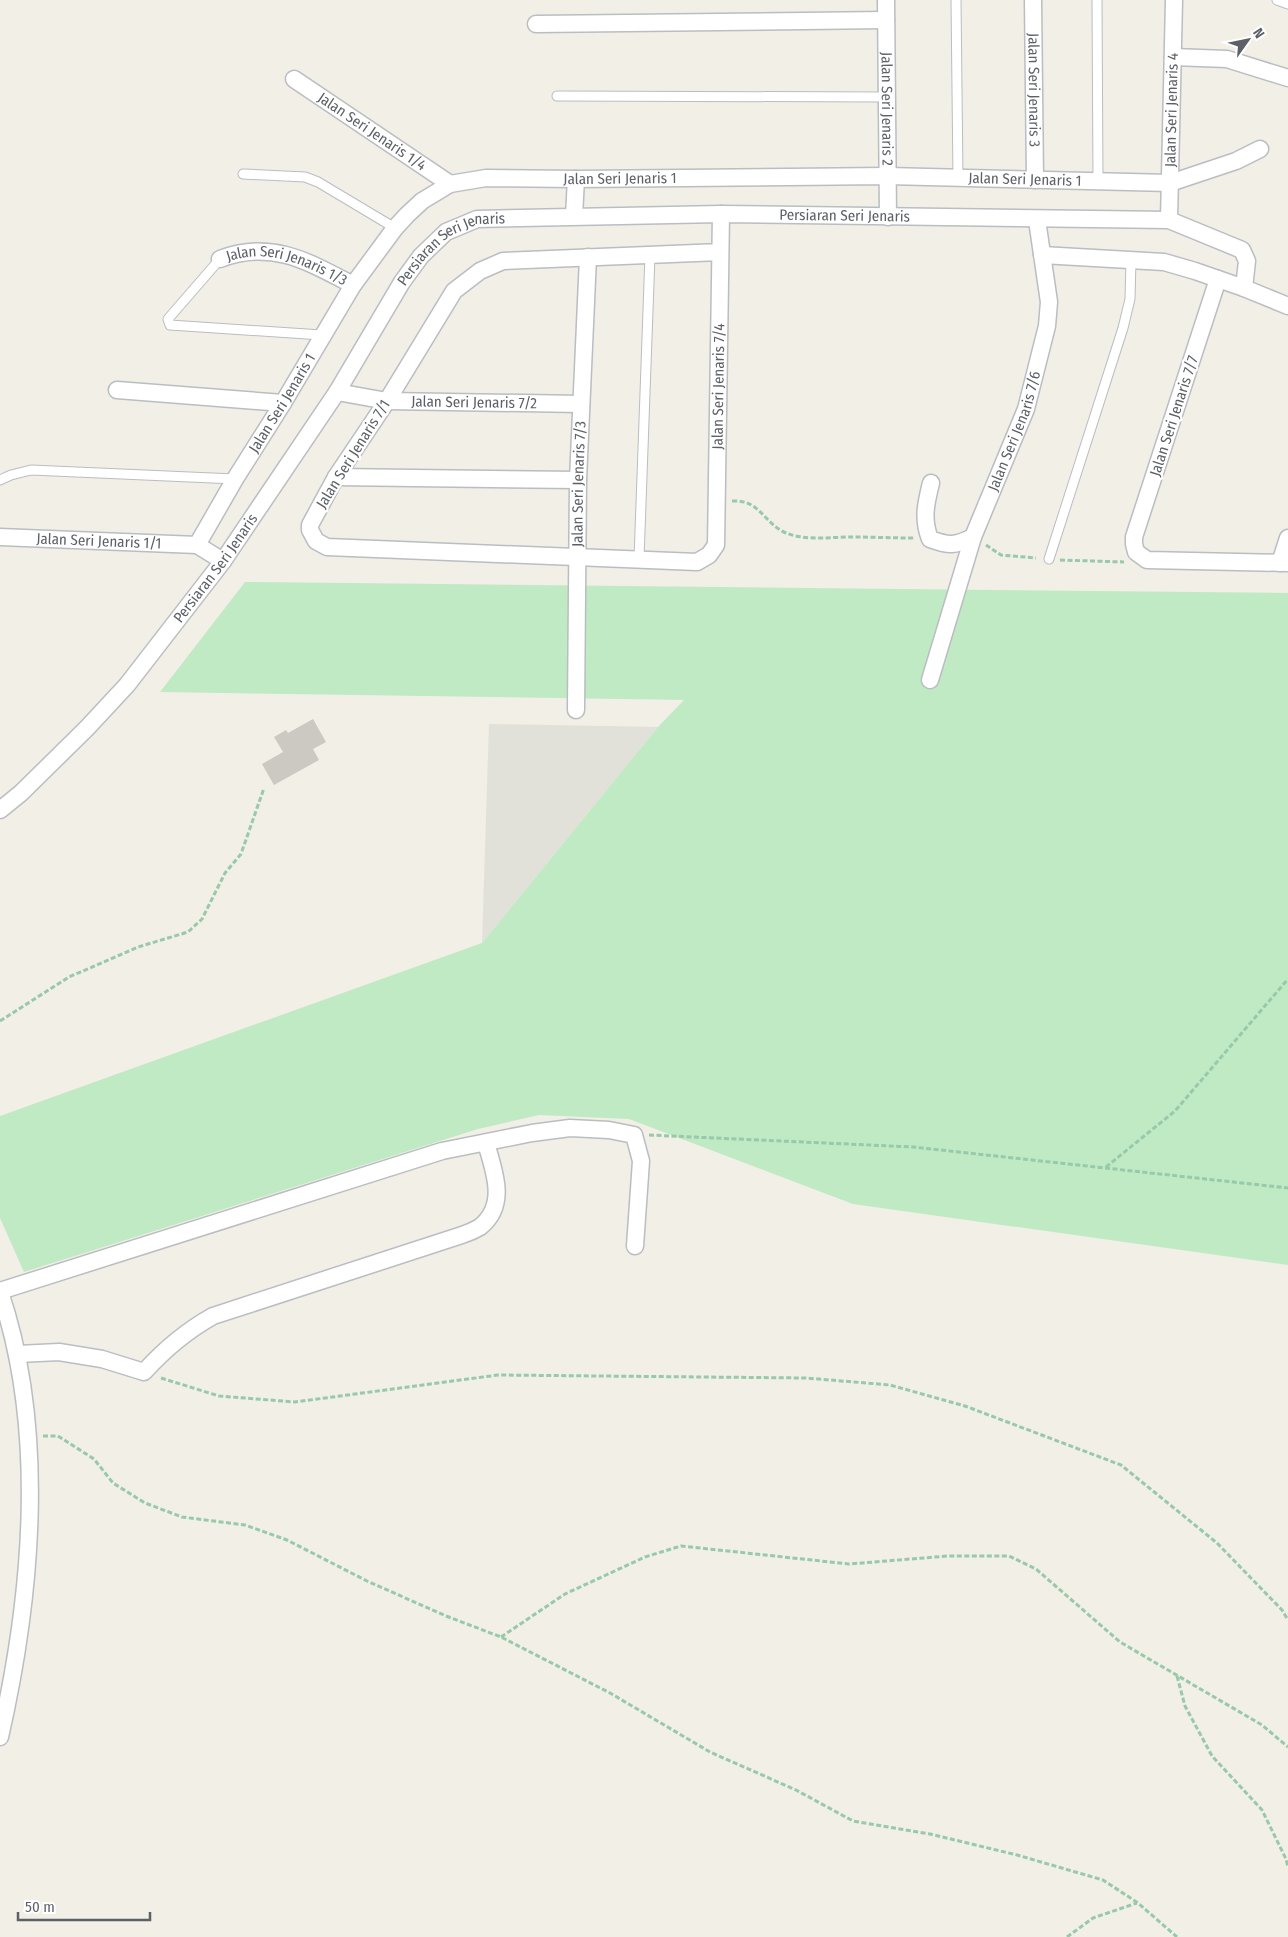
<svg xmlns="http://www.w3.org/2000/svg" width="1288" height="1937" viewBox="0 0 1288 1937" font-family="'Fira Sans Condensed',sans-serif">
  <rect width="100%" height="100%" fill="#f1efe6"/>
  <path fill="#e1e1da" d="M489 724 658 727 482 943Z"/>
  <path fill="#c0eac4" d="M245 582 1288 593V1265L853 1204 629 1119 539 1115 478 1129 24 1272 0 1218V1116L482 943 658 727 684 700 160 692Z"/>
  <path fill="#ccc9c2" d="M313 719 326 742 313 749 319 760 274 785 262 764 283 752 274 737 286 730 288 733Z"/>
  <g fill="none" stroke-linecap="round" stroke-linejoin="round">
    <defs>
      <path id="lane" d="M956 0 958 178
        M1097 0 1098 181
        M1277 0 1288 4
        M557 96 887 97
        M243 174 305 177 318 182 395 228
        M220 259 168 319 170 325 322 335
        M0 480 11 475 31 470 235 479
        M639 559 650 255
        M1049 559 1123 328 1130 299 1131 260"/>
      <g id="street">
        <path id="s1" d="M886 0 888 217"/>
        <path id="s2" d="M1033 0 1035 180"/>
        <path d="M536 24 886 20"/>
        <path d="M1173 57 1227 59 1288 78"/>
        <path id="s3" d="M294 79 450 184"/>
        <path d="M574 216 576 179"/>
        <path id="s4" d="M1169 220 1174 0"/>
        <path id="s5" d="M720 252 503 261 480 271 454 291 387 401 336 477 310 525V530L316 541 327 547 697 562 709 555 716 545 721 214"/>
        <path d="M1042 255 1164 262 1195 271 1244 288 1288 306"/>
        <path id="s6" d="M220 259C271 239 309 262 353 285"/>
        <path d="M1218 279 1134 537V544L1136 552 1147 560 1288 563"/>
        <path d="M117 390 283 403"/>
        <path id="s7" d="M337 392 387 401 581 404"/>
        <path d="M336 477 578 480"/>
        <path id="s8" d="M931 483C926 503 922 519 930 539 949 546 955 546 973 537L1026 409 1047 326 1049 302 1037 220"/>
        <path id="s9" d="M0 537 197 545"/>
        <path id="s10" d="M223 561 197 545 235 479 283 403 353 285 395 228 407 215 422 201 450 184 486 178 576 179 888 176 1170 183 1236 161 1260 149"/>
        <path d="M1280 563 1288 538"/>
        <path d="M930 680 973 537"/>
        <path id="s11" d="M576 710 578 480 588 257"/>
        <path id="s12" d="M0 810 21 793 87 728 127 685 223 561 337 392 402 282 421 256 446 232 477 219 721 214 1169 220 1242 250 1247 261 1244 288"/>
        <path d="M0 1291 442 1151 532 1133 570 1128 609 1130 634 1135 641 1161 635 1246"/>
        <path d="M0 1292C47 1431 32 1596 0 1737"/>
        <path d="M18 1354 59 1352 102 1359 144 1372C163 1351 188 1330 213 1316L462 1235C468 1233 475 1230 480 1227 508 1205 494 1171 486 1143"/>
      </g>
    </defs>
    <use href="#lane" stroke="#babdc2" stroke-width="11"/>
    <use href="#street" stroke="#babdc2" stroke-width="19"/>
    <path stroke="#97c9aa" stroke-width="3" stroke-dasharray="5 2.5" stroke-linecap="butt" d="M732 501C760 499 764 524 786 533 806 541 831 537 852 537 872 537 893 538 914 538
      M986 545 1001 555 1036 558
      M1060 560 1124 562
      M0 1021 69 977 138 947 188 932 202 919 225 873 241 854 264 788
      M649 1135 913 1147 1288 1188
      M1106 1167 1175 1111 1288 979
      M161 1378 219 1396 295 1402 498 1375 806 1378 890 1385 965 1406 1121 1465 1217 1543 1282 1610 1288 1620
      M43 1436H58L94 1459 113 1483 145 1503 182 1517 245 1525 287 1540 367 1581 446 1616 501 1637 610 1693 710 1752 796 1790 853 1821 930 1834 1017 1855 1103 1880 1138 1903 1177 1937
      M501 1637 565 1594 645 1557 681 1546 849 1564 948 1556H1009L1036 1569 1120 1642 1262 1725 1288 1747
      M1177 1676 1185 1706 1212 1756 1262 1810 1286 1859 1288 1867
      M1067 1937 1093 1918 1137 1903"/>
    <use href="#lane" stroke="#fff" stroke-width="9"/>
    <use href="#street" stroke="#fff" stroke-width="16"/>
  </g>
  <g text-anchor="middle" dominant-baseline="central" stroke-width="4.5" stroke-linejoin="round" paint-order="stroke">
    <g font-size="15" fill="#5d6167" stroke="#fff">
      <text stroke="none"><textPath href="#s2" startOffset="90">Jalan Seri Jenaris 3</textPath></text>
      <text stroke="none"><textPath href="#s1" startOffset="109">Jalan Seri Jenaris 2</textPath></text>
      <text stroke="none"><textPath href="#s4" startOffset="110">Jalan Seri Jenaris 4</textPath></text>
      <text stroke="none"><textPath href="#s3" startOffset="94">Jalan Seri Jenaris 1/4</textPath></text>
      <text stroke="none"><textPath href="#s10" startOffset="646">Jalan Seri Jenaris 1</textPath></text>
      <text stroke="none"><textPath href="#s10" startOffset="1051">Jalan Seri Jenaris 1</textPath></text>
      <text stroke="none"><textPath href="#s12" startOffset="1135">Persiaran Seri Jenaris</textPath></text>
      <text stroke="none"><textPath href="#s12" startOffset="730">Persiaran Seri Jenaris</textPath></text>
      <text stroke="none"><textPath href="#s6" startOffset="70">Jalan Seri Jenaris 1/3</textPath></text>
      <text stroke="none"><textPath href="#s5" startOffset="1135">Jalan Seri Jenaris 7/4</textPath></text>
      <text stroke="none"><textPath href="#s10" startOffset="196">Jalan Seri Jenaris 1</textPath></text>
      <text stroke="none"><textPath href="#s7" startOffset="138">Jalan Seri Jenaris 7/2</textPath></text>
      <text transform="translate(1174 416) rotate(-72)">Jalan Seri Jenaris 7/7</text>
      <text stroke="none"><textPath href="#s8" startOffset="216">Jalan Seri Jenaris 7/6</textPath></text>
      <text transform="translate(353 454) rotate(-58)">Jalan Seri Jenaris 7/1</text>
      <text stroke="none"><textPath href="#s11" startOffset="226">Jalan Seri Jenaris 7/3</textPath></text>
      <text stroke="none"><textPath href="#s9" startOffset="99">Jalan Seri Jenaris 1/1</textPath></text>
      <text stroke="none"><textPath href="#s12" startOffset="325">Persiaran Seri Jenaris</textPath></text>
    </g>
  </g>
  <g transform="translate(1248 40) rotate(57)" stroke="#ffffff" stroke-width="4" paint-order="stroke">
  <path d="M0-4L9 19L0 12L-9 19Z" fill="#5d6167"/>
  <text y="-8" font-size="14" font-weight="bold" text-anchor="middle" fill="#5d6167">N</text>
  </g>
  <path d="M18 1912v8h132v-8" fill="none" stroke="#5d6167" stroke-width="2.5"/>
  <text x="25" y="1912" font-size="15" fill="#5d6167" stroke="#ffffff" stroke-width="4" paint-order="stroke">50 m</text>
</svg>
